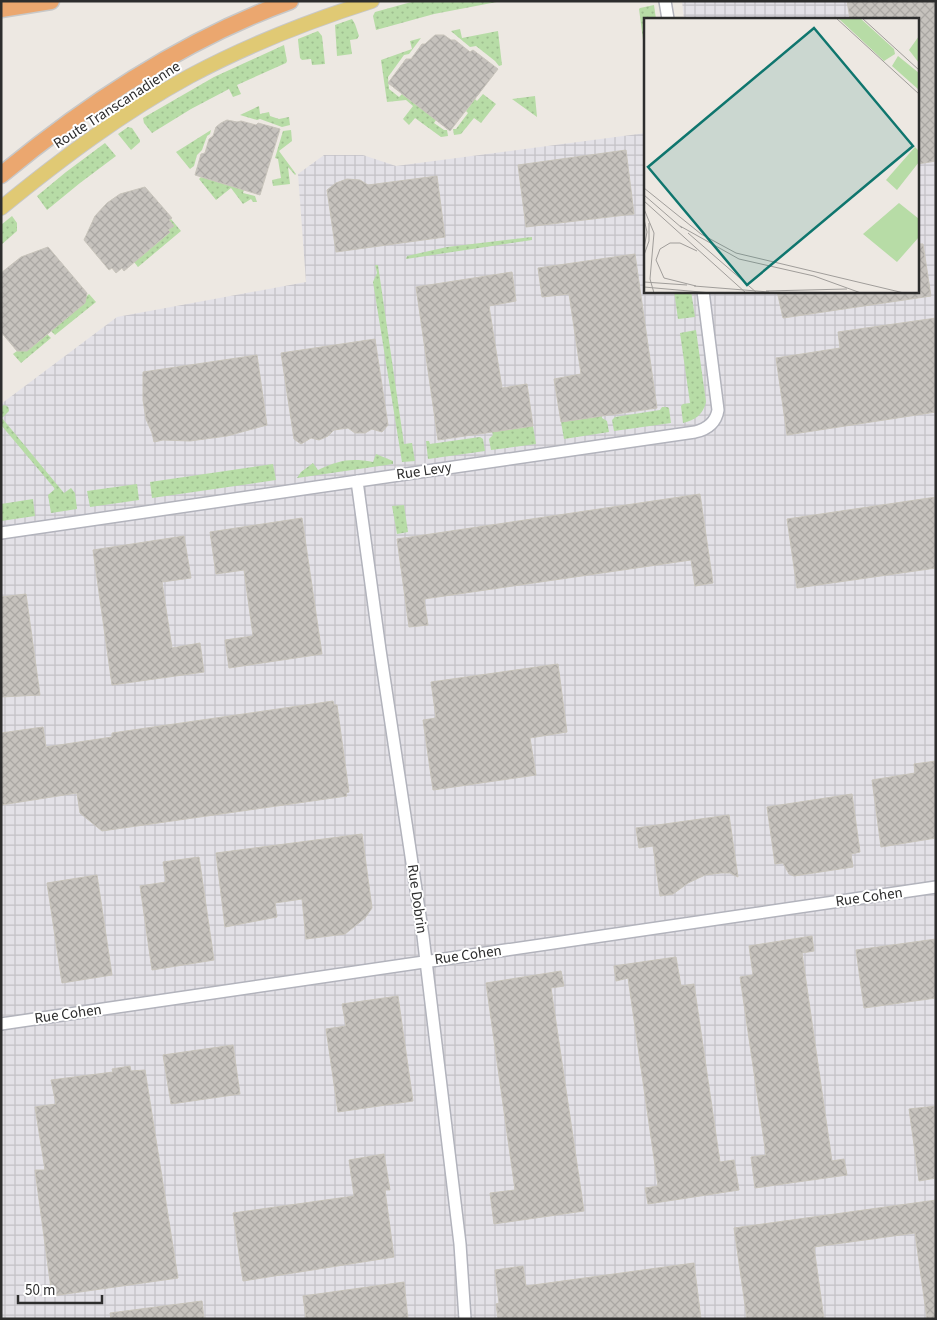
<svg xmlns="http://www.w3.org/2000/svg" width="937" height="1320" viewBox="0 0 937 1320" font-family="'Source Sans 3',sans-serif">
  <defs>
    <pattern id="industrial-grid" width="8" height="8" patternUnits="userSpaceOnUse" patternTransform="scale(1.25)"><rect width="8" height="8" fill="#e3e1e7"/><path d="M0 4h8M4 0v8" fill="none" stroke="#c3c1c6"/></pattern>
    <pattern id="green-dots" width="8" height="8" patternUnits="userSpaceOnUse" patternTransform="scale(1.25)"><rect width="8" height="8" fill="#b7dca6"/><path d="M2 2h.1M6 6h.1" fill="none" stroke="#9ebd8f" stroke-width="1.8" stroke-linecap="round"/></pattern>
    <pattern id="building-cross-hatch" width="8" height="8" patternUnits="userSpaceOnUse" patternTransform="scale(1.25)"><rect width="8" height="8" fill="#c6c2bd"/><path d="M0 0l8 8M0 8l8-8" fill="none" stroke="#aaa7a3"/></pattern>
  </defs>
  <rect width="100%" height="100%" fill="#ede8e2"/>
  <path fill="url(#industrial-grid)" d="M682 1H936V1319H1V404L117 317 306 282 298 174 324 155H363L396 166 646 133V291H918V19H684Z"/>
  <path fill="url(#green-dots)" d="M415 1H502L434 14 376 30 373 16 375 12Z
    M654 5 656 19H646V63L639 9 640 8Z
    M352 19 355 24 359 36 357 39 350 40 352 54 337 56 335 25Z
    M460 29 462 38 498 31 502 65 499 66 495 61 476 46 470 47 452 32 451 31Z
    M318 31 322 36 325 64 312 65 311 59 302 60 300 58 298 40V39Z
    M421 38 409 54 404 55 388 77 389 89 399 97 402 94 436 120 434 123 444 130H447L448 136 441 137 415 118 409 125 403 119 413 106 406 100 387 102 381 60 412 49 410 41Z
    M284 45 287 61 286 63 237 85 241 94 233 97 229 89 191 109 152 133 144 123 143 118 214 77Z
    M483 94 496 104 481 123 474 118 461 134 454 135 453 129H456L468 113 466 111 475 99 477 101Z
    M535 96 537 117 512 99Z
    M259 106 260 114 269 112 270 116 279 119 289 117 290 125 282 127 260 119 257 120 240 115Z
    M128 127 132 128 140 140V142L131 150 118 134Z
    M211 130 210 134 207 136 202 150 197 155 194 166 190 169 176 152Z
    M291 130 292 141 279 151 296 174 295 175 288 167 290 184 273 186 272 180 281 178 278 159 275 158 283 131Z
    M105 143 116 156 80 183 47 210 37 196 66 172Z
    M201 177 244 190 243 193 255 196 257 202H253L251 199 243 204 231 188 216 200 199 179Z
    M12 216 17 223V231L1 245V225Z
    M171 219 181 231 138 267 134 262 169 233 168 230 173 226 169 220Z
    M532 237V240L406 259 407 256 447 247Z
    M375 265H378L404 444 412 443 415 461 402 462 373 282 377 273Z
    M674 291H691L695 317 678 319Z
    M89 294 96 302 55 335 51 331Z
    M696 330 706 402C703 415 695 420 683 423L681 406 683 404 690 403 680 333Z
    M47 334 51 338 21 363 13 354 17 351H27Z
    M4 405C8 406 9 407 9 411L2 418 64 493 71 488 75 493 77 509 51 513 48 495 55 489 1 425V407Z
    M662 407H667L669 408 671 423 614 431 612 420 615 417 660 410Z
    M602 416V418L607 421 609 432 564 439 561 422Z
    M533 426 536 444 491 450 489 439 493 435 492 432Z
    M480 437 483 439 485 451 428 459 426 441H429L430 444Z
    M376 454 393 461V464L297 478 301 472 313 463 318 470C340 460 350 458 373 462Z
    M273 464 276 480 152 498 150 482Z
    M137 484 139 500 90 507 87 491Z
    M33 499 35 516 1 521V504Z
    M404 505 408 532 397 534 392 506Z"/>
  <path fill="url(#building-cross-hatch)" stroke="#c8c4bb" d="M847 1H936V161L918 164V19H850Z
    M435 35H444L451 40H455L470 52 473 50 498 69 450 131 388 83 406 59H411L422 44H425Z
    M227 120 237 122 241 121 256 125 258 123 280 129 260 195 195 175 201 154 205 153 209 139 213 136 216 127 221 123Z
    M626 150 634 214 526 227 518 165Z
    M437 176 445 237 336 252 327 190 336 183 347 179 360 180 368 185Z
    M145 187 172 218 169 220 174 226 168 230 170 232 124 271 122 268 116 273 112 268 109 270 84 240 95 216 107 203 120 194Z
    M918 244H923L931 296 783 318 777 291H918Z
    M48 247 87 293 85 303 27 351H17L1 332V273L21 257Z
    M635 254 657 408 561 422 554 379 581 374 569 294 542 297 538 268Z
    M512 272 516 301 489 306 502 388 527 384 533 426 438 440 416 287Z
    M936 318V412L787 435 776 358 840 348 838 332Z
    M375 339 388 425 382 432 372 429 365 433H355L348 428 334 430 328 436 319 440 311 438 301 444 294 439 281 353Z
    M257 355 267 425 227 436 190 441 163 440 154 442 152 433 146 419 143 400V372Z
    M700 494 713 583 695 586 691 560 424 599 428 625 409 627 397 539Z
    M936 497V568L797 588 787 519Z
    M302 518 322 654 229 668 225 640 253 636 244 570 216 574 210 532Z
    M184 536 191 578 162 582 172 648 200 643 204 672 112 685 93 550Z
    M26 594 40 695 1 697V597Z
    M558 664 567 732 530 738 536 775 433 790 423 720 436 718 431 682Z
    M333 701 334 705H337L349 792 346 793 347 796 102 831 80 813 77 793 1 805V733L43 727 46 747 112 737V733Z
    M936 761V838L881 847 872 780 915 773 914 764Z
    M852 794 860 852 851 854 853 867 794 876 789 874 783 863 775 864 767 807Z
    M729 815 738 877 730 873H721L705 875 688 883 673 894 660 896 653 846 639 848 636 828Z
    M362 834 372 908 365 918 345 934 306 939 302 899 275 903 277 917 225 927 216 853Z
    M199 857 214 960 152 970 140 886 166 882 163 862Z
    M97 875 112 975 62 983 47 883Z
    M812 936 814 951 802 953 832 1161 844 1159 847 1175 755 1188 751 1157 766 1155 740 977 753 975 749 946Z
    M936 939V998L864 1008 856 950Z
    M676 957 681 986 694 984 720 1162 734 1160 739 1190 648 1204 645 1188 658 1186 628 978 616 981 614 966Z
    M561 971 564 986 551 988 584 1211 494 1224 490 1193 515 1190 486 983Z
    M398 996 413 1101 338 1112 326 1029 346 1026 342 1004Z
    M233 1045 240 1094 171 1104 163 1055Z
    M130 1066 131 1071 145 1070 178 1278 52 1296 35 1170H45L35 1107 56 1104 51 1080 113 1072 112 1069Z
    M936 1106V1178L919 1181 909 1109Z
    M384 1154 390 1190H385L394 1257 243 1281 233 1213 354 1196 349 1160Z
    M936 1200V1319H927L915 1233 814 1247 824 1319H747L734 1228Z
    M694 1263 701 1319H498L496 1304 499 1303 495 1270 523 1266 526 1286Z
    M404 1282 408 1319H306L303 1296Z
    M202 1301 204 1319H111L110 1313Z"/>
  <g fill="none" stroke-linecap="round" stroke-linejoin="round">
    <defs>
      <path id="minor" d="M665 1 668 19
        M357 481 380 650 423 936 460 1244 465 1319
        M1 533 695 432C708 429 716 422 718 410L703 291
        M1 1024 936 887"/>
      <path id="major" d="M1 208C61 159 122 113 190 76 248 45 309 21 372 1"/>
      <path id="highway" d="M1 9 51 1
        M1 175C88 103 183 40 290 1"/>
    </defs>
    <use href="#minor" stroke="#b2b3bc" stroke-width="14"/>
    <use href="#major" stroke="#c8c8c8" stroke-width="16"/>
    <use href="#highway" stroke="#c8c8c8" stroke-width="19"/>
    <use href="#minor" stroke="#fff" stroke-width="11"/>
    <use href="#major" stroke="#e0c974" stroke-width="14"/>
    <use href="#highway" stroke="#eba76f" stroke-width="16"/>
  </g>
  <g text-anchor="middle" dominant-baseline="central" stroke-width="4" stroke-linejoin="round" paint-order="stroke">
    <g font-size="15" fill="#2d2d2d" stroke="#fff">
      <text transform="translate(117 105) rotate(-33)">Route Transcanadienne</text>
      <text transform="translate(424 471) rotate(-8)">Rue Levy</text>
      <text transform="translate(869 897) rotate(-8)">Rue Cohen</text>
      <text transform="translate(417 899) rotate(82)">Rue Dobrin</text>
      <text transform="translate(468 955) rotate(-8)">Rue Cohen</text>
      <text transform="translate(68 1014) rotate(-8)">Rue Cohen</text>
    </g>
  </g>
  <g transform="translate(644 18)">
    <rect width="275" height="275" fill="#ede8e2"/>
    <path d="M194 0H216L250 31 251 36 240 43ZM254 38 275 55V72L248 48ZM255 185 275 201V219L253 244 219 216Z" fill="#b7dca6"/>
    <path d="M275 18V45L265 32ZM271 129 275 133V144L253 172 242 162Z" fill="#b7dca6"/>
    <path fill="none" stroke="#a09d9a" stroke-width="1" d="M192 0 275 76M218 0 275 52M0 170 57 216 92 235 260 275M0 177 38 210M0 183 102 275M0 191 10 215 6 261 10 275M0 201 3 214 0 230M36 208 95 241 170 258 217 275M44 215 113 275M0 237 5 223V205M0 264 43 267M50 268 125 274M52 268 20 260 12 242 16 231 26 225H36L53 233M0 269 68 275M122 273 203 271M179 275H242"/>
    <path fill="#0f766e" fill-opacity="0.15" stroke="#0f766e" stroke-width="2.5" d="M170 10 269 128 103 267 4 149Z"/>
    <rect width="275" height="275" fill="none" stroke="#2d2d2d" stroke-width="2.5"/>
  </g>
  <rect width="937" height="1320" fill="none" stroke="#2d2d2d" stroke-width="5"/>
  <path d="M18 1295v8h84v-8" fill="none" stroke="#2d2d2d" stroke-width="2.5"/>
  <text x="25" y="1295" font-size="15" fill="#2d2d2d" stroke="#ffffff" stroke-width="4" paint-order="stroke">50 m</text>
</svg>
